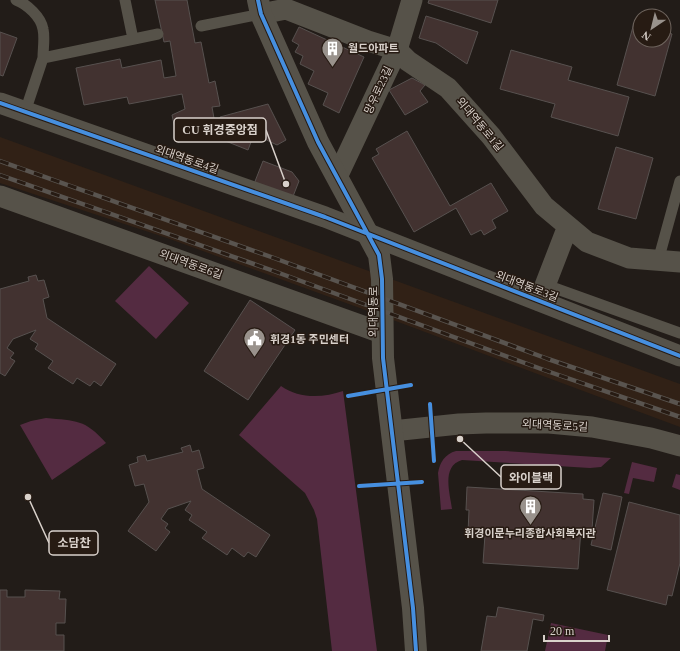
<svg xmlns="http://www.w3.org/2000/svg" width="680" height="651" viewBox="0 0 680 651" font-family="'Times New Roman','Noto Sans KR',serif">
  <rect width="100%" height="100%" fill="#221c18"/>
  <path fill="#312116" d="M0 137 680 384V427L401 323 167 238 0 183Z"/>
  <path fill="#542b41" d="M149 266 189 303 156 339 115 301Z
    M281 386C299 399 323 398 343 391L377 651H332L317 519 314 510 305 493 239 435Z
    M46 418C76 421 85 419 106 443L52 480 20 425 31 421Z
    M456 451H505L611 458 601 467 590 468 462 460C441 466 450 493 452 509L441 510 438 473C440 462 445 454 456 451Z
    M632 462 657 468 654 482 633 478 629 494 624 493Z
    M676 474 680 475V490L672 487Z
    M551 623 608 635 605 651H545Z"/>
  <path fill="#423230" stroke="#57514f" d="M155 0H187L195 43 201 42 209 83 215 81 220 106 212 107 217 135 178 142 172 115 185 109 182 94 129 104 127 97 84 105 76 68 120 59 122 68 161 60 164 78 176 76 170 41 164 42Z
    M429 0H498L491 23 428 3Z
    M426 16 478 32 467 64 436 43 419 38Z
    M634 23 640 24V40H664V31L672 34 655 96 617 85Z
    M299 27 364 57 339 113 323 105 328 93 308 84 314 71 300 64 303 56 295 52 299 45 292 41Z
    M0 32 17 38 3 76 0 75Z
    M511 50 572 67 568 80 629 97 618 136 551 117 555 104 500 89Z
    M412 78 425 85 420 91 428 102 405 115 389 90Z
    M268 104 286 140 277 145 254 134 248 150 223 140 220 117Z
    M407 131 450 206 491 183 508 211 492 220 496 228 484 235 481 230 471 235 456 208 414 232 372 158 379 154 376 149Z
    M616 147 653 158 636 219 598 209Z
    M263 161 292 172 299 181 292 199 254 184Z
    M36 275 38 281 44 280 49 297 43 299 47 318 116 364 101 386 94 381 90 386 77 378 73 384 48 368 53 361 35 349 38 344 30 339 36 330 13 339 7 348 14 353 10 358 15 361 5 376 0 373V289L29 281 28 277Z
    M250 300 295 330 248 400 204 371Z
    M190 445 192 452 199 450 204 468 197 470 202 489 270 535 256 557 248 552 244 557 232 548 227 555 202 538 207 532 189 520 192 515 185 510 191 501 168 509 161 519 168 524 165 528 170 532 156 551 128 531 149 502 144 484 135 486 129 465 138 462 137 457 145 455 147 461 183 452 181 448Z
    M467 487 583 494V499L594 500 592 530 581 529 578 569 483 563 485 535 468 533 469 510H466Z
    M603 493 622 497 611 550 591 545Z
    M629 502 680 515V563L672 596 668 595 666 605 607 590Z
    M0 590H7V597H25V590L60 591 59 599H66L65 623H56V635H64V651H0Z
    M498 607 544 615 543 621 533 619 527 651H481L487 616 496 617Z"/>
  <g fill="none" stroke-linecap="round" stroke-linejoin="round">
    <path stroke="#565249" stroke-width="11" d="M16 0C27 4 41 17 43 29 45 38 43 48 43 58L158 34
      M125 0 133 39
      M201 26 261 14
      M25 112 43 58
      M658 261 680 181
      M546 285 680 333"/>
    <path stroke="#565249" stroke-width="21" d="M261 14 286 9 368 41 397 50 408 61 448 88 491 136 544 206 587 242 629 258 680 262
      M0 103 325 217 680 356
      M337 177 397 50 412 0
      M0 196 382 333
      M539 301 568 226
      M392 431 459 424 486 423H549L592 427 651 438 680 446"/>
    <path stroke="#565249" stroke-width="22" d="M258 0 261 14 318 142 379 255 382 279 383 358 413 608 416 651"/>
    <defs>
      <path id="rail" d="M0 161 274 258 548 359 680 404
        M0 175 271 270 544 370 680 417"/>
    </defs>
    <use href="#rail" stroke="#59544f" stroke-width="4.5"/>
    <use href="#rail" stroke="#271b13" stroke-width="3" stroke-dasharray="9" stroke-linecap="butt"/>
    <defs>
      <path id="cycleway" d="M258 0 261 14 318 142 379 255 382 279 383 358 413 608 416 651
        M0 103 325 217 680 356
        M348 396 411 385
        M430 404 434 461
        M359 486 422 482"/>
    </defs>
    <use href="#cycleway" stroke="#271b13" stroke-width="6"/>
    <use href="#cycleway" stroke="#468fdf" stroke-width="4"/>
  </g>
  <defs>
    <symbol id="building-pin" viewBox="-11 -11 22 30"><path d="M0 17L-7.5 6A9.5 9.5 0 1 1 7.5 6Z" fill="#99928c" stroke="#271b13"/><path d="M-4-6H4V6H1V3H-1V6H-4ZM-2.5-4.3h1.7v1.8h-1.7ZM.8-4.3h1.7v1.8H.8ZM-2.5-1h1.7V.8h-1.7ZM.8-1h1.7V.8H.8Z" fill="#fff"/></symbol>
    <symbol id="civic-pin" viewBox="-11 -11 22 30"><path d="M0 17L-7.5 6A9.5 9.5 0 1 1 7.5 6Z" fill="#99928c" stroke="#271b13"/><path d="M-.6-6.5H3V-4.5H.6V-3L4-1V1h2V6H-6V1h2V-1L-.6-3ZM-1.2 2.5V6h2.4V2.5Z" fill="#fff"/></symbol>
  </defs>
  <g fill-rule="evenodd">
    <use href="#building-pin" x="320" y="36" width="25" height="34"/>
    <use href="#civic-pin" x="242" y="326" width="25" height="34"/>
    <use href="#building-pin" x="518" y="494" width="25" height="34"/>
  </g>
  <g text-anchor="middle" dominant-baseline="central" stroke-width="3" stroke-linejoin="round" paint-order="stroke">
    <g font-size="11" font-weight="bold" fill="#d9d1cb" stroke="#271b13" text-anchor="start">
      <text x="348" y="48">월드아파트</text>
      <text x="270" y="339">휘경1동 주민센터</text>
      <text x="530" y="533" text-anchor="middle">휘경이문누리종합사회복지관</text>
    </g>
    <g font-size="11" fill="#d9d1cb" stroke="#271b13">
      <text transform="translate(378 90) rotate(-65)">망우로23길</text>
      <text transform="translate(480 124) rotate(50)">외대역동로1길</text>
      <text transform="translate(187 159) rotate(19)">외대역동로4길</text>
      <text transform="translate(191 264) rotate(20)">외대역동로6길</text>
      <text transform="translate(527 286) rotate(21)">외대역동로3길</text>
      <text transform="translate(373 312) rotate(-90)">외대역동로</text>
      <text transform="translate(555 425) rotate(3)">외대역동로5길</text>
    </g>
  </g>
  <path fill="none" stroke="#d9d1cb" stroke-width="1.5" d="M286 184L266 130M460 439L501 477M28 497L49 543"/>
  <g fill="#d9d1cb" stroke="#271b13" stroke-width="1.5">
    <circle cx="286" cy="184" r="4"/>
    <circle cx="460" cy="439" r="4"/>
    <circle cx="28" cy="497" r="4"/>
  </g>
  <g fill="#271b13" stroke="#d9d1cb" stroke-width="1.5">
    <rect x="174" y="118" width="92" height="24" rx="4"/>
    <rect x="501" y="465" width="60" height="24" rx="4"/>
    <rect x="49" y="531" width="49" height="24" rx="4"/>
  </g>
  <g font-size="12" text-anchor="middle" font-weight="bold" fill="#d9d1cb">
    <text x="220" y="134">CU 휘경중앙점</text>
    <text x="531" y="482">와이블랙</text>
    <text x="74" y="547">소담찬</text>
  </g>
  <g transform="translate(652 28) rotate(215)"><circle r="19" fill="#271b13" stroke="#6e645d"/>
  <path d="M0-3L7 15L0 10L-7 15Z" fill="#99928c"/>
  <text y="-6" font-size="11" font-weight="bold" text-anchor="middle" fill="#d9d1cb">N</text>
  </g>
  <path d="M544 635v6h65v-6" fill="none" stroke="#d9d1cb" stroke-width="2"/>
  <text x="550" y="635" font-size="12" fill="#d9d1cb" stroke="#271b13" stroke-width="3" paint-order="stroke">20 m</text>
</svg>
